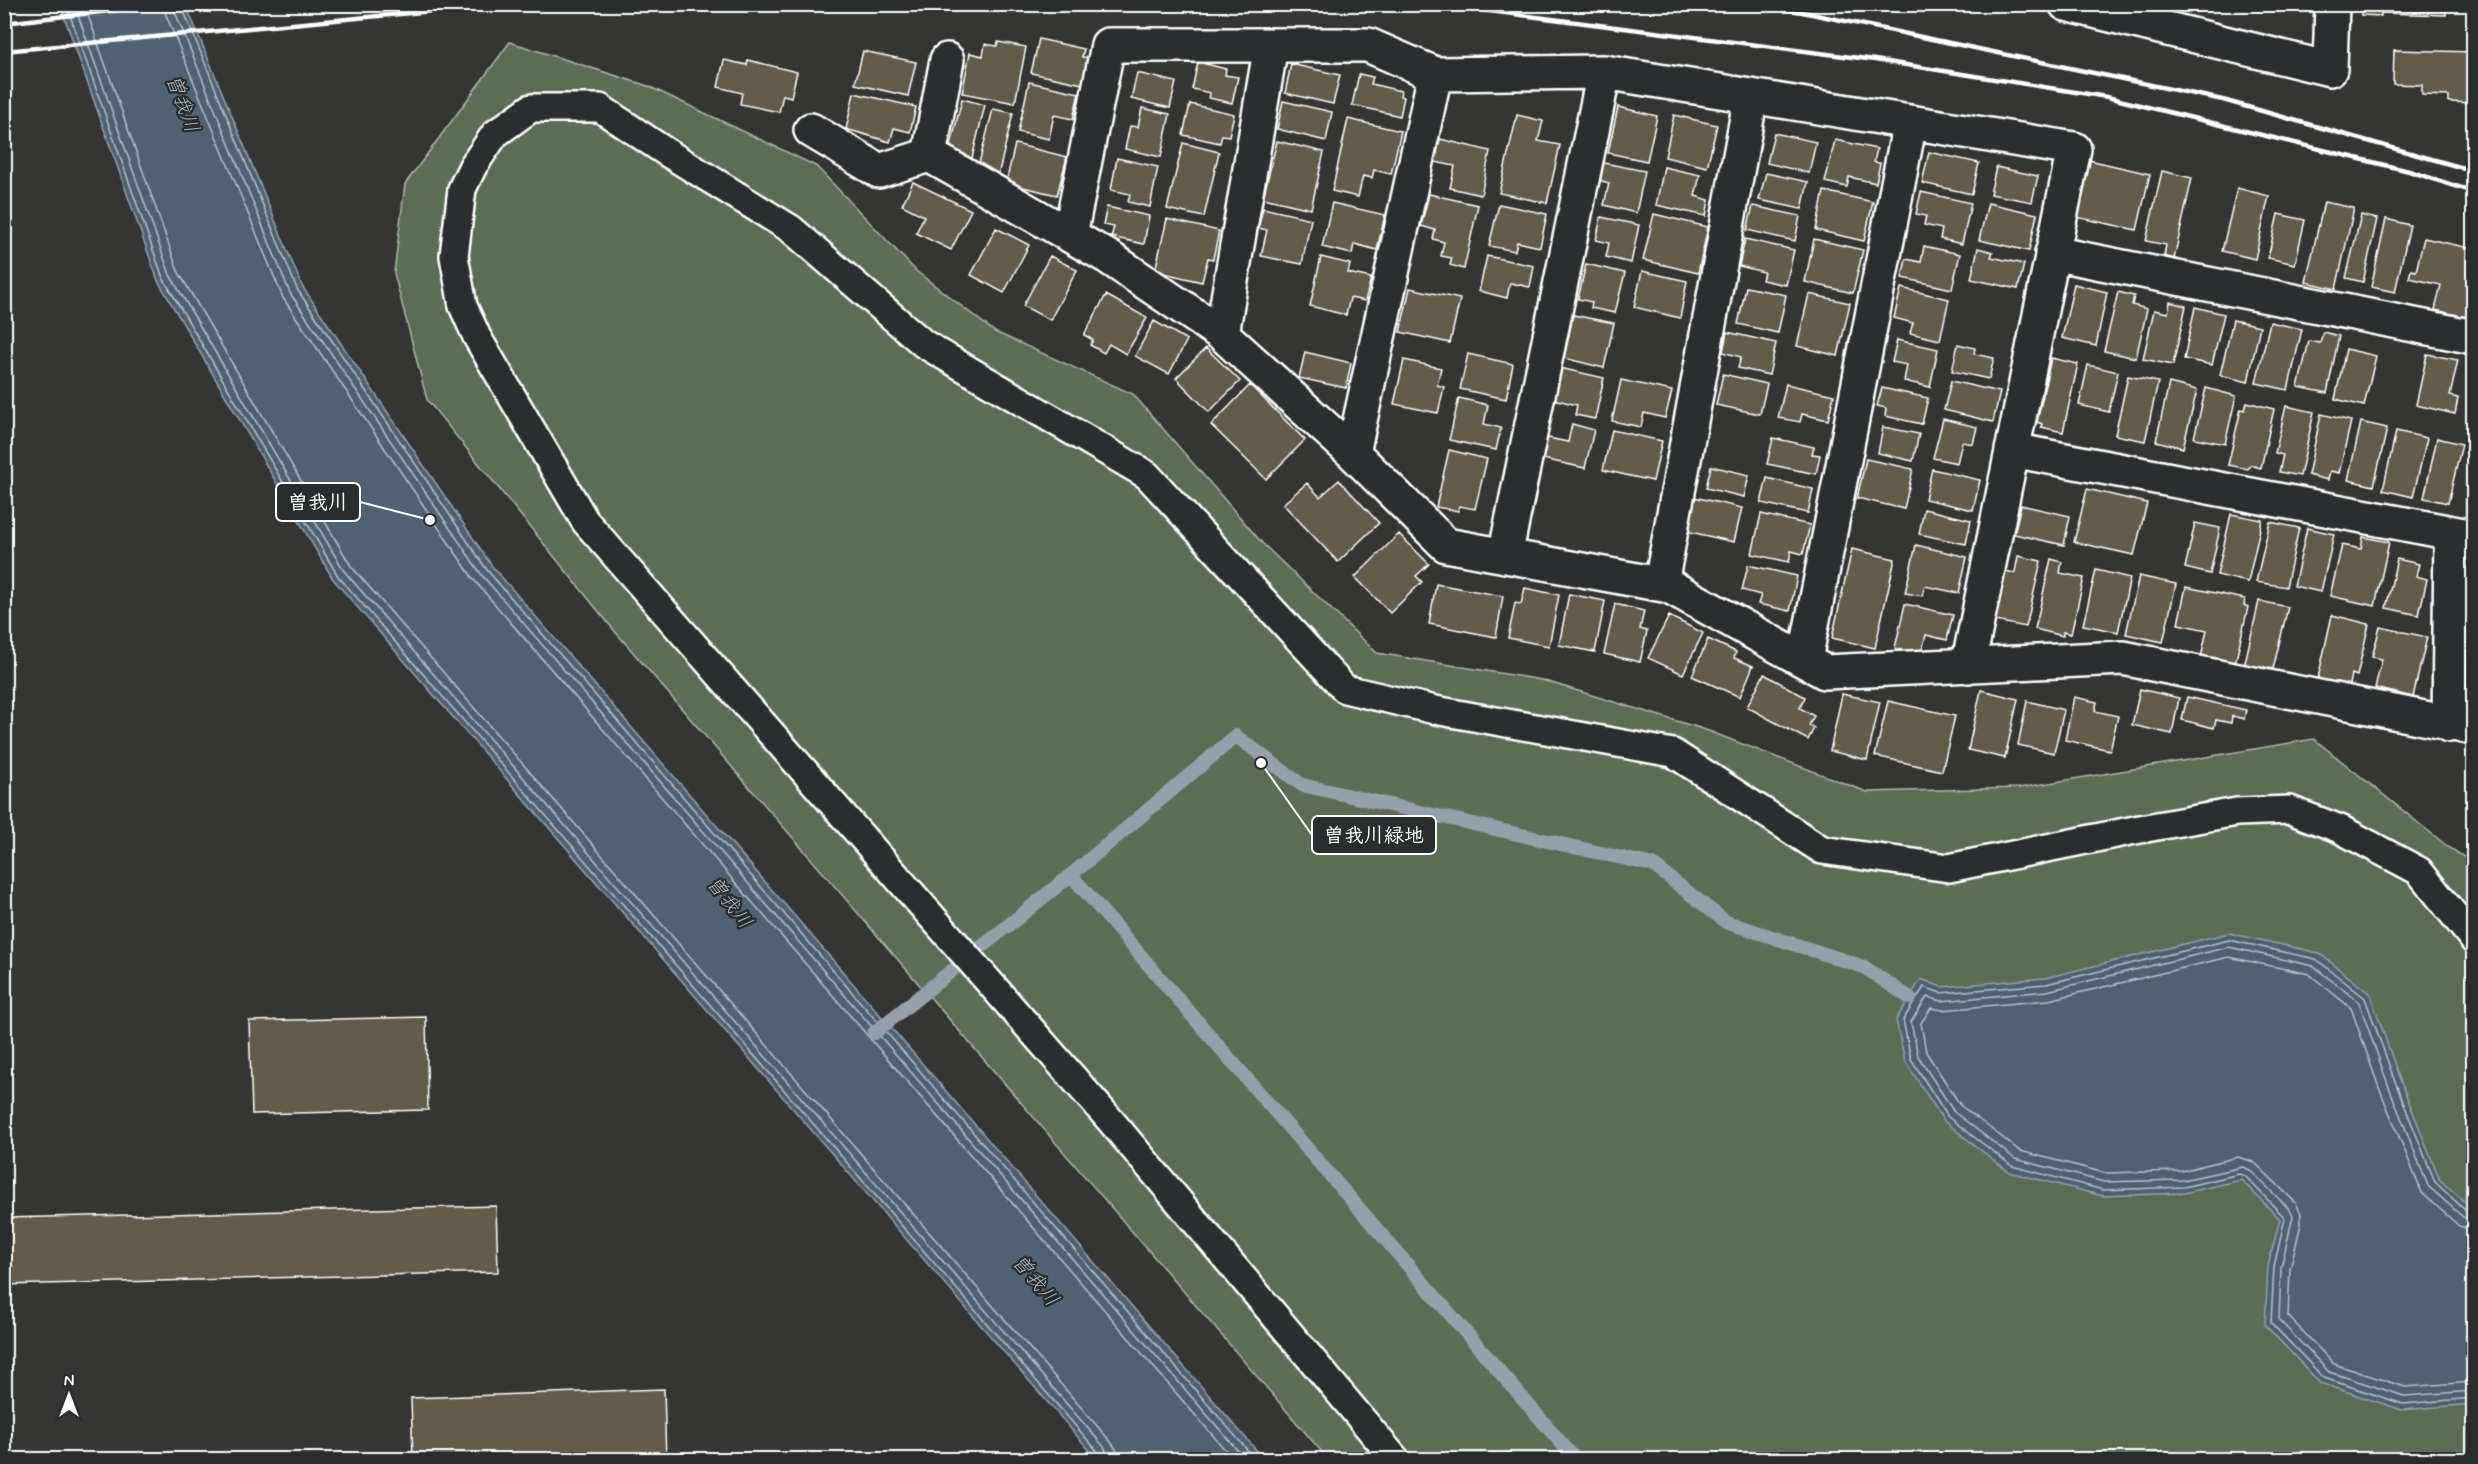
<svg xmlns="http://www.w3.org/2000/svg" width="2478" height="1464" viewBox="0 0 2478 1464" font-family="Mynerve,'Klee One',sans-serif">
  <rect width="100%" height="100%" fill="#353634"/>
  <filter id="ink" filterUnits="userSpaceOnUse"><feTurbulence type="fractalNoise" baseFrequency=".0167" numOctaves="2"/><feDisplacementMap in="SourceGraphic" scale="12" xChannelSelector="R" yChannelSelector="G"/><feConvolveMatrix kernelMatrix="1 2 1 2 8 2 1 2 1" color-interpolation-filters="sRGB"/></filter>
  <g filter="url(#ink)">
    <path fill="#5b6d57" stroke="#adb6ab" stroke-width="1.5" d="M510 42 648 86 816 166 916 271 995 332 1133 394 1263 544 1377 653 1542 680 1706 730 1867 792 2019 788 2314 739 2447 846 2473 863V1459H1328L613 629 427 400 394 273 405 184Z"/>
    <path fill="#4f6272" stroke="#95a1aa" stroke-width="1.5" d="M60 5H186L302 286 492 566 1264 1459H1097L333 579 158 281Z
      M2229 933 2319 953 2370 994 2399 1077 2440 1180 2473 1209V1404L2402 1410 2320 1383 2265 1325 2268 1266 2280 1219 2241 1180 2184 1193 2103 1196 2009 1172 1944 1121 1905 1061 1896 1020 1921 979 1941 987 2045 978Z"/>
    <g fill="none" stroke-linecap="round" stroke-linejoin="round">
      <path stroke="#b9c0c7" stroke-width="1.5" d="M66 4 163 278 338 576 1099 1453 1101 1460
        M74 4 170 275 344 571 1105 1448 1108 1460
        M84 4 178 271 351 566 1111 1442 1116 1449 1117 1460
        M164 4 166 15 283 298 474 580 1234 1460
        M173 4 175 12 290 293 481 574 1246 1460
        M181 4 297 289 487 570 1256 1460
        M2474 1213 2467 1212 2435 1182 2394 1079 2365 998 2316 959 2229 940 2046 984 1941 993 1924 987 1903 1020 1911 1059 1948 1117 2012 1166 2103 1190 2184 1187 2239 1174 2245 1176 2285 1218 2274 1267 2271 1323 2324 1378 2403 1404 2474 1398
        M2474 1221 2463 1217 2428 1186 2387 1082 2359 1002 2313 966 2229 947 2047 991 1942 1001 1927 997 1911 1022 1918 1056 1954 1112 2015 1159 2104 1182 2183 1180 2243 1167 2250 1170 2289 1209 2293 1216 2281 1268 2279 1320 2329 1372 2404 1396 2474 1391
        M2474 1230 2459 1226 2422 1193 2378 1085 2351 1008 2309 974 2229 957 2049 1000 1943 1010 1931 1008 1921 1023 1926 1052 1961 1106 2020 1151 2105 1173 2181 1171 2238 1157 2254 1162 2296 1203 2301 1214V1224L2290 1269 2288 1316 2334 1364 2405 1387 2474 1382"/>
      <path stroke="#95a1aa" stroke-width="14" d="M874 1033 1071 875
        M1576 1460 1071 875 1236 736 1302 785 1653 865 1726 922 1864 967 1910 998"/>
    </g>
    <path fill="#635b4b" stroke="#fff" stroke-width="1.5" d="M2362 4H2446V15L2381 13V16L2361 15Z
      M1039 39 1084 49 1082 57 1089 58 1083 84 1031 73Z
      M998 42 1026 47 1015 103 962 93 970 53 983 56 985 44 997 46Z
      M2394 50 2474 52V103L2449 102V96L2422 95V85L2393 84Z
      M863 51 916 62 908 96 855 84Z
      M724 60 747 65 748 60 797 72 791 97 783 95 779 112 740 104 742 93 718 87Z
      M1198 62 1226 69 1225 75 1238 77 1232 103 1209 98 1210 93 1192 89Z
      M1291 64 1340 75 1333 104 1285 93Z
      M1137 73 1176 82 1170 108 1131 99Z
      M1359 74 1373 77 1371 84 1401 91 1400 96 1404 97 1400 116 1352 105Z
      M1029 82 1079 93 1073 119 1054 115 1049 139 1018 132Z
      M854 93 916 107 910 132 894 128 890 142 846 129Z
      M962 99 985 105 971 162 948 157Z
      M1283 101 1332 112 1326 141 1277 129Z
      M1190 104 1234 114 1229 136 1222 135 1220 143 1183 135Z
      M1618 107 1657 116 1647 161 1608 153Z
      M1142 108 1170 114 1161 157 1125 149 1130 126 1138 127Z
      M993 109 1013 113 998 176 977 171Z
      M1517 115 1543 121 1538 141 1560 145 1547 203 1499 193Z
      M1674 115 1717 125 1707 167 1665 157Z
      M1348 119 1401 131 1391 174 1374 170 1372 178 1363 176 1358 197 1332 191Z
      M1774 133 1816 142 1809 173 1767 163Z
      M1440 139 1490 151 1481 195 1450 188 1455 166 1435 162Z
      M1835 140 1877 149 1874 162 1880 163 1876 183 1849 177 1847 187 1825 182Z
      M1277 141 1324 152 1311 209 1263 198Z
      M1183 143 1219 152 1204 217 1167 209Z
      M1015 144 1067 157 1057 195 1006 183Z
      M1929 152 1979 163 1972 194 1922 183Z
      M1117 158 1158 167 1150 207 1128 202 1130 194 1111 190Z
      M2089 160 2150 174 2137 230 2076 217Z
      M1599 162 1645 171 1636 213 1604 205 1609 183 1595 179Z
      M1664 167 1700 175 1695 196 1709 200 1706 216 1656 205Z
      M1996 167 2038 176 2032 202 1990 194Z
      M2162 171 2192 178 2174 259 2164 256 2166 245 2146 241Z
      M1766 173 1808 182 1802 209 1759 200Z
      M913 182 971 210 951 250 916 233 924 216 902 205Z
      M2237 188 2269 196 2255 259 2222 251Z
      M1824 191 1873 202 1864 241 1816 230Z
      M1921 192 1971 203 1962 244 1940 239 1942 229 1924 225 1926 216 1916 214Z
      M1429 194 1478 205 1464 269 1450 265 1452 258 1441 256 1444 242 1433 239 1435 230 1421 226Z
      M2324 202 2354 208 2336 289 2306 282Z
      M1332 203 1385 215 1377 250 1354 244 1352 254 1322 247Z
      M1988 203 2037 214 2029 251 1979 240Z
      M1499 204 1547 214 1540 247 1517 242 1515 251 1489 246Z
      M1753 206 1800 216 1795 241 1747 230Z
      M1107 207 1149 216 1144 244 1111 237 1114 227 1103 225Z
      M1263 208 1311 219 1302 264 1261 256 1267 230 1258 228Z
      M1654 214 1708 227 1698 273 1643 260Z
      M2278 214 2305 220 2295 264 2268 258Z
      M2361 215 2377 219 2363 282 2346 278Z
      M1601 217 1639 225 1631 263 1606 257 1609 243 1596 240Z
      M1167 219 1219 231 1213 259 1208 258 1202 282 1155 271Z
      M2386 219 2410 225 2395 292 2371 287Z
      M996 228 1029 245 1004 293 971 275Z
      M2424 238 2474 249V319L2435 310 2441 285 2409 278 2411 270 2416 271Z
      M1745 239 1794 250 1786 285 1762 280 1764 272 1739 266Z
      M1814 239 1863 250 1853 293 1805 282Z
      M1924 246 1960 254 1952 289 1902 278 1906 259 1921 262Z
      M1978 248 1993 252 1991 257 2024 264 2018 289 1971 279Z
      M1050 256 1077 270 1050 320 1023 306Z
      M1487 256 1534 266 1530 287 1510 283 1507 298 1479 291Z
      M1321 257 1350 264 1348 273 1371 278 1365 301 1350 298 1346 315 1310 306Z
      M1586 264 1625 273 1615 313 1591 308 1592 302 1578 299Z
      M1642 271 1687 281 1680 318 1634 307Z
      M2074 284 2107 292 2096 346 2062 338Z
      M1746 287 1786 295 1778 333 1738 324Z
      M1410 288 1460 299 1450 343 1400 332Z
      M1901 288 1949 299 1940 340 1910 333 1913 323 1894 318Z
      M2118 292 2134 296 2132 305 2147 309 2136 358 2104 351Z
      M1809 294 1850 303 1838 356 1797 346Z
      M1106 295 1147 318 1126 354 1109 344 1104 353 1090 345 1093 340 1084 335Z
      M2170 302 2186 306 2173 365 2143 359 2154 310 2168 313Z
      M2195 307 2224 314 2212 365 2184 359Z
      M1573 315 1614 323 1604 368 1564 358Z
      M2233 320 2260 326 2248 382 2220 375Z
      M1154 321 1187 340 1169 374 1135 356Z
      M2270 322 2302 329 2288 390 2256 383Z
      M1727 332 1776 343 1769 375 1738 368 1741 357 1723 352Z
      M2323 332 2339 336 2327 393 2298 387 2309 341 2320 343Z
      M1897 340 1938 349 1930 387 1904 381 1907 365 1892 362Z
      M1958 344 1975 348 1974 354 1994 358 1989 379 1952 371Z
      M1206 348 1240 381 1209 412 1176 378Z
      M2346 349 2376 356 2364 406 2335 399Z
      M1305 352 1351 363 1346 388 1299 378Z
      M1468 354 1513 364 1506 399 1460 389Z
      M2427 354 2458 360 2450 396 2458 398 2455 414 2416 405Z
      M2051 358 2078 364 2063 432 2041 427 2042 424 2037 422Z
      M1404 360 1441 368 1437 385 1444 387 1438 413 1394 404Z
      M2088 365 2118 372 2109 412 2079 405Z
      M1560 368 1604 378 1595 419 1575 415 1577 405 1553 399Z
      M1723 374 1767 384 1760 414 1716 405Z
      M2128 376 2158 382 2145 441 2115 435Z
      M1621 380 1672 391 1665 418 1644 413 1641 427 1612 421Z
      M1951 381 2000 392 1993 422 1944 410Z
      M2169 383 2197 390 2183 448 2156 441Z
      M1786 384 1834 395 1828 420 1802 414 1800 422 1778 418Z
      M1250 385 1305 440 1266 479 1211 425Z
      M2469 385H2474V423H2469Z
      M1882 388 1928 398 1922 424 1885 416 1886 408 1877 406Z
      M2206 388 2236 396 2225 444 2194 438Z
      M1459 398 1488 405 1484 424 1501 428 1496 450 1449 440Z
      M2247 402 2274 409 2261 468 2250 465 2248 469 2228 465 2241 409 2245 410Z
      M2286 406 2314 412 2300 476 2279 472 2283 455 2275 453Z
      M2321 414 2351 421 2339 473 2330 471 2328 480 2308 475Z
      M1943 419 1977 427 1973 444 1962 442 1957 463 1933 458Z
      M2361 422 2387 428 2374 486 2348 480Z
      M1572 424 1594 430 1585 468 1538 458 1543 437 1568 442Z
      M1883 427 1919 434 1913 461 1878 453Z
      M1612 430 1662 441 1653 481 1603 470Z
      M2396 431 2427 438 2413 497 2383 490Z
      M1773 438 1814 447 1812 454 1820 455 1816 474 1767 464Z
      M2437 438 2462 444 2448 503 2424 498Z
      M1449 450 1487 459 1475 509 1459 506 1458 511 1436 507Z
      M2467 450H2474V514H2466Z
      M1866 459 1913 469 1904 509 1857 498Z
      M1711 466 1749 475 1744 497 1706 488Z
      M1932 469 1980 480 1973 510 1925 499Z
      M1767 478 1813 489 1808 513 1761 503Z
      M1339 480 1379 523 1338 562 1283 504 1307 483 1320 497Z
      M2087 489 2147 503 2134 555 2074 542Z
      M1694 497 1742 508 1734 542 1686 531Z
      M2021 505 2070 516 2064 545 2014 534Z
      M1924 509 1971 520 1966 544 1919 534Z
      M1761 514 1810 525 1803 554 1791 551 1789 562 1752 554Z
      M2231 514 2262 520 2248 582 2217 575Z
      M2270 522 2299 528 2286 587 2256 582Z
      M2195 523 2220 528 2210 574 2185 568Z
      M2307 528 2334 534 2321 592 2294 586Z
      M1399 534 1429 564 1416 576 1422 582 1390 613 1355 577Z
      M2363 537 2389 542 2375 606 2330 596 2342 545 2361 549Z
      M1916 545 1967 557 1959 593 1925 586 1922 596 1905 593Z
      M1852 549 1895 559 1875 648 1832 638Z
      M2018 556 2041 561 2026 627 1995 621 2005 571 2015 573Z
      M2051 559 2062 562 2060 573 2084 578 2071 634 2063 632V636L2035 629Z
      M2397 559 2419 564 2416 576 2427 579 2419 615 2386 608Z
      M1748 565 1797 576 1790 611 1758 604 1761 595 1742 590Z
      M2096 570 2130 578 2118 632 2083 625Z
      M2139 576 2176 584 2163 642 2126 634Z
      M1436 584 1503 596 1496 637 1429 624Z
      M2186 587 2245 599 2244 605 2248 607 2235 664 2201 657 2207 630 2178 624Z
      M1525 588 1559 595 1549 646 1508 638 1515 603 1521 604Z
      M1569 594 1605 601 1595 652 1559 645Z
      M2259 601 2288 607 2273 669 2264 667 2263 672 2244 667Z
      M1615 604 1644 611 1640 629 1647 631 1640 662 1604 654Z
      M1905 604 1953 615 1947 640 1926 635 1921 654 1895 648Z
      M2332 615 2369 624 2357 676 2352 674 2350 685 2336 682 2335 687 2317 683Z
      M1669 616 1703 633 1683 674 1648 658Z
      M2380 627 2427 637 2413 697 2375 688 2382 659 2372 657Z
      M1708 639 1736 652 1734 658 1753 666 1740 697 1692 676Z
      M1764 674 1805 697 1800 708 1814 716 1809 725 1814 728 1808 740 1747 707Z
      M2140 689 2179 698 2172 734 2132 725Z
      M1981 690 2018 699 2005 758 1968 750Z
      M1842 694 1880 702 1867 760 1830 751Z
      M2074 697 2097 702 2095 711 2118 716 2110 750 2065 740Z
      M2187 697 2246 710 2244 719 2232 716 2231 723 2216 720 2214 728 2182 720Z
      M1888 701 1955 716 1942 771 1875 756Z
      M2027 701 2064 710 2054 753 2018 745Z
      M426 1017 428 1110 252 1114 249 1021Z
      M496 1206 498 1272 4 1285V1218Z
      M664 1389 666 1460H413L411 1398Z"/>
    <g fill="none" stroke-linecap="round" stroke-linejoin="round">
      <defs>
        <path id="service" d="M1396 1460 1111 1121 585 521 477 337 463 306 454 256 462 189 473 166 495 134 531 108H600L666 152 791 229 924 344 1147 475 1345 689 1435 710 1673 753 1822 850 1949 868 2140 829 2237 812 2290 810 2340 829 2419 871 2474 940"/>
        <path id="minor" d="M2066 4 2330 69 2332 4
          M811 130 879 171 929 155 947 60
          M929 155 1108 257 1222 334 1353 453 1446 545 1669 586 1825 672 2123 658 2474 728
          M1070 235 1108 45H1368L1435 74 1604 72 2074 149 1968 666
          M2052 253 2474 337
          M1222 334 1271 45
          M2012 450 2474 537
          M1353 453 1435 74
          M1505 556 1604 72
          M1661 584 1751 96
          M1805 660 1910 122
          M2449 725 2451 534"/>
      </defs>
      <use href="#service" stroke="#fff" stroke-width="32"/>
      <use href="#minor" stroke="#fff" stroke-width="38"/>
      <use href="#service" stroke="#2a2d2e" stroke-width="27"/>
      <use href="#minor" stroke="#2a2d2e" stroke-width="33"/>
      <path stroke="#fff" stroke-width="4.5" d="M1434 4 1875 60 2107 97 2409 171 2474 192
        M1742 4 1783 8 2223 100 2474 171
        M4 23 171 4
        M4 51 508 4"/>
    </g>
  </g>
  <g text-anchor="middle" dominant-baseline="central" stroke-width="4.5" stroke-linejoin="round" paint-order="stroke">
    <g font-size="20" font-style="italic" fill="#b0b8c0" stroke="#2a2d2e">
      <text transform="translate(182 104) rotate(70)">曽我川</text>
      <text transform="translate(729 903) rotate(52)">曽我川</text>
      <text transform="translate(1035 1281) rotate(50)">曽我川</text>
    </g>
  </g>
  <path fill="none" stroke="#fff" stroke-width="2" d="M430 520L360 502M1261 763L1312 835"/>
  <g fill="#fff" stroke="#2a2d2e" stroke-width="2">
    <circle cx="430" cy="520" r="6"/>
    <circle cx="1261" cy="763" r="6"/>
  </g>
  <g fill="#2a2d2e" stroke="#fff" stroke-width="2">
    <rect x="276" y="483" width="84" height="38" rx="6"/>
    <rect x="1312" y="816" width="124" height="38" rx="6"/>
  </g>
  <g font-size="20" text-anchor="middle" font-weight="bold" fill="#fff">
    <text x="318" y="509">曽我川</text>
    <text x="1374" y="842">曽我川緑地</text>
  </g>
  <rect width="2478" height="1464" fill="none" stroke="#2a2d2e" stroke-width="24"/>
  <rect x="12" y="12" width="2454" height="1440" fill="none" stroke="#fff" stroke-width="2" filter="url(#ink)"/>
  <g transform="translate(69 1395)" stroke="#2a2d2e" stroke-width="4.5" paint-order="stroke">
  <path d="M0-4.5L10 22L0 15L-10 22Z" fill="#ffffff"/>
  <text y="-9" font-size="16" font-weight="bold" text-anchor="middle" fill="#ffffff">N</text>
  </g>
</svg>
